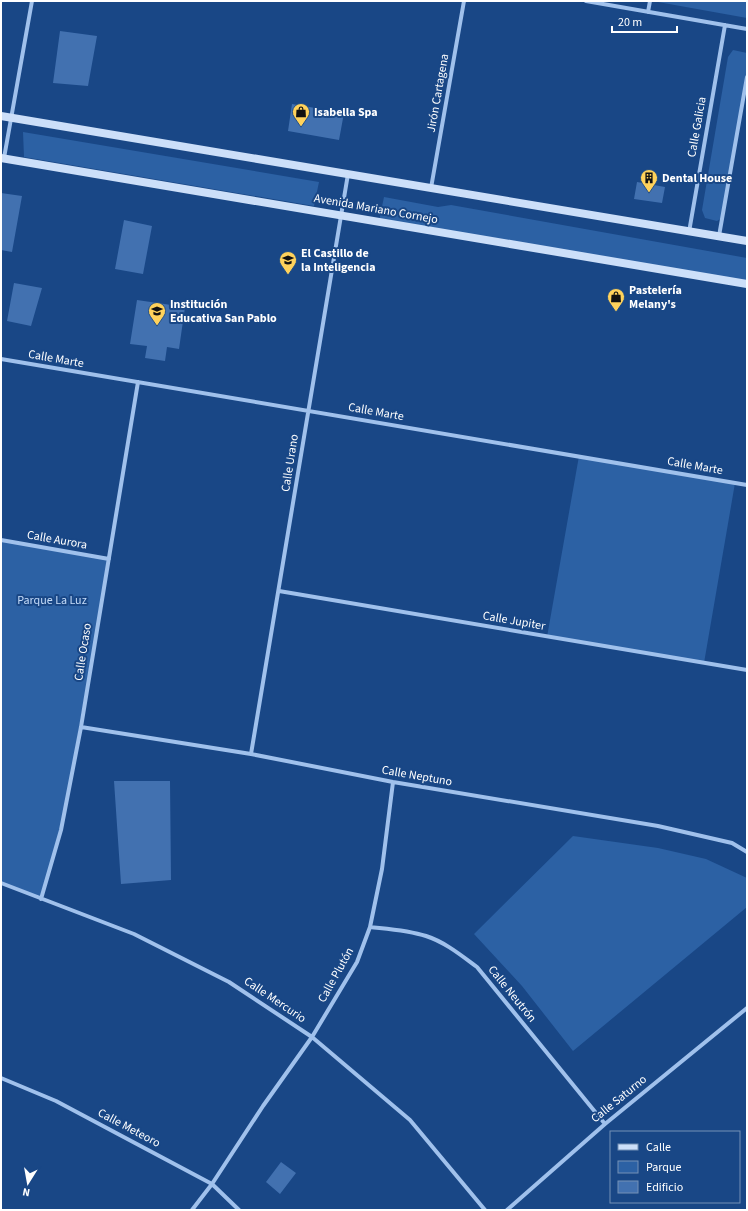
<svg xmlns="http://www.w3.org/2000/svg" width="748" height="1211" viewBox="0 0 748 1211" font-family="'Source Sans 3',sans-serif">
  <rect width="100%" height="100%" fill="#194786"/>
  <path fill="#2c61a4" d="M659 1H747V18L658 2Z
    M733 50 747 53V83L722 218 717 221 705 218 702 210 728 57Z
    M23 132 319 182 314 206 24 157Z
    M384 197 438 207 451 205 747 258V281L379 221Z
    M579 456 735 483 704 663 547 637Z
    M1 540 109 559 61 830 41 899 1 883Z
    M573 836 658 848 706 859 747 878V907L573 1051 522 986 474 934Z"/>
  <path fill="#4271b0" d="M60 31 97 36 88 86 53 83Z
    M292 104 344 113 339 140 288 131Z
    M637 182 665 187 662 203 634 199Z
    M1 193 22 196 12 252 1 250Z
    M124 220 152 226 143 274 115 269Z
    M14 283 42 288 31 326 7 321Z
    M137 300 185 307 179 349 167 347 165 361 145 358 147 346 130 344Z
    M114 781H170L171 880 121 884Z
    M281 1162 296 1173 280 1194 266 1182Z"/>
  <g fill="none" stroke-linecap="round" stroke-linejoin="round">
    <path stroke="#a0c1ec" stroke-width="4" d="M586 1 747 29
      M648 12 650 1
      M4 158 32 1
      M431 188 464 1
      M689 232 725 25
      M719 236 747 77
      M1 359 747 485
      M1 540 109 559
      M279 591 747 670
      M81 727 251 754 393 782 658 826 732 843 747 852
      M251 754 348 174
      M1 883 134 934 229 982 312 1037 410 1120 485 1210
      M41 899 61 830 81 727 138 382
      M370 927C389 929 408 930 426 936 445 942 462 956 477 967L605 1124
      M1 1078 56 1101 212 1184 239 1210
      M192 1210 212 1184 263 1106 312 1037 357 962 370 927 382 869 393 782
      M507 1210 605 1124 747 1008"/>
    <path stroke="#ccdff9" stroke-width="8" d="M1 116 747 241
      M1 158 747 284"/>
  </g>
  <defs>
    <symbol id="shop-pin" viewBox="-11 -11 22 30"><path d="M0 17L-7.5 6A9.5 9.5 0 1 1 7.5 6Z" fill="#ffd25b" stroke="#194786"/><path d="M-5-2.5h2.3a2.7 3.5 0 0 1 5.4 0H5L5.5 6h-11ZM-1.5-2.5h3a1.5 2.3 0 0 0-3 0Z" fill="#111"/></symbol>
    <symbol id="building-pin" viewBox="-11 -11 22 30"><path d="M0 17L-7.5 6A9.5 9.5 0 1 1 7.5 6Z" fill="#ffd25b" stroke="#194786"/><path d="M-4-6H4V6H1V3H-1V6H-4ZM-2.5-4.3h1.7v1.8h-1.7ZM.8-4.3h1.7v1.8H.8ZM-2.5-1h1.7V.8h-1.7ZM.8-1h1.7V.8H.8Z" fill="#111"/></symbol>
    <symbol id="school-pin" viewBox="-11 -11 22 30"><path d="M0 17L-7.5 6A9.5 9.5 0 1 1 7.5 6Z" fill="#ffd25b" stroke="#194786"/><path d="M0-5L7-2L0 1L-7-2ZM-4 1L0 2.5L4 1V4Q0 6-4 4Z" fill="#111"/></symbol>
  </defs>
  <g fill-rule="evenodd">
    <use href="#shop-pin" x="291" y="102" width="20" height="27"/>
    <use href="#building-pin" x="639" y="168" width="20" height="27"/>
    <use href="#school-pin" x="278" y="250" width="20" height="27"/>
    <use href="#shop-pin" x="606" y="287" width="20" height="27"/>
    <use href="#school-pin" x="147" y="301" width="20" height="27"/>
  </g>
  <g text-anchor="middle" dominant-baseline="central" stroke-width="4" stroke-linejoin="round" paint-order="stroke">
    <g font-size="12" fill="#fff" stroke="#194786">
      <text transform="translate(438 93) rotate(-80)">Jirón Cartagena</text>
      <text transform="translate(697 127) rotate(-80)">Calle Galicia</text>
      <text transform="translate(376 209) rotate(10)">Avenida Mariano Cornejo</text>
      <text transform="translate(56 359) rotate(10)">Calle Marte</text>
      <text transform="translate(376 412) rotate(10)">Calle Marte</text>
      <text transform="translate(290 463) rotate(-81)">Calle Urano</text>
      <text transform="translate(695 466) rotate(10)">Calle Marte</text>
      <text transform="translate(57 540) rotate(10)">Calle Aurora</text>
      <text transform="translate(514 621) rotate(10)">Calle Jupiter</text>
      <text transform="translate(83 652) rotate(-81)">Calle Ocaso</text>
      <text transform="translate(417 776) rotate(10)">Calle Neptuno</text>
      <text transform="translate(336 975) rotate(-61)">Calle Plutón</text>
      <text transform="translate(512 994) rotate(51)">Calle Neutrón</text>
      <text transform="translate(275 1000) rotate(34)">Calle Mercurio</text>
      <text transform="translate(619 1099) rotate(-39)">Calle Saturno</text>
      <text transform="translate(129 1128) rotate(28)">Calle Meteoro</text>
    </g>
    <g font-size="12" font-weight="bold" fill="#fff" stroke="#194786" text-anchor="start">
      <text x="314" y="112">Isabella Spa</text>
      <text x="662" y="178">Dental House</text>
      <text x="301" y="253">El Castillo de<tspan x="301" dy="14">la Inteligencia</tspan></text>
      <text x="629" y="290">Pastelería<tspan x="629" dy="14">Melany's</tspan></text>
      <text x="170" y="304">Institución<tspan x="170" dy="14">Educativa San Pablo</tspan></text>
    </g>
    <g font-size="12" fill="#c5dcf9" stroke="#194786">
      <text x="52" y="600">Parque La Luz</text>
    </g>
  </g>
  <rect width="748" height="1211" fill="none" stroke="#ffffff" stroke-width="4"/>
  <rect x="610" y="1131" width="130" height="72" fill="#194786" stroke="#7591b6"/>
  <rect x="618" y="1144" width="20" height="6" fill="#ccdff9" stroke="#7591b6"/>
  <text x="646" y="1151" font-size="12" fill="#ffffff">Calle</text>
  <rect x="618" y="1161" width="20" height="12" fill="#2c61a4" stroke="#7591b6"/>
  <text x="646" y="1171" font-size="12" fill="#ffffff">Parque</text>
  <rect x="618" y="1181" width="20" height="12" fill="#4271b0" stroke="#7591b6"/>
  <text x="646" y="1191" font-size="12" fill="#ffffff">Edificio</text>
  <g transform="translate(28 1183) rotate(191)" stroke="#194786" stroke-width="3" paint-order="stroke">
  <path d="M0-3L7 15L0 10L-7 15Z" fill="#ffffff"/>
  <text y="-6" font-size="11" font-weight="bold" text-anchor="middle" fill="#ffffff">N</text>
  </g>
  <path d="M612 26v6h65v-6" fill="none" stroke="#ffffff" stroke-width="2"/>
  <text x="618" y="26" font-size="12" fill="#ffffff" stroke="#194786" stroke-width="3" paint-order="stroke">20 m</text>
</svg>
